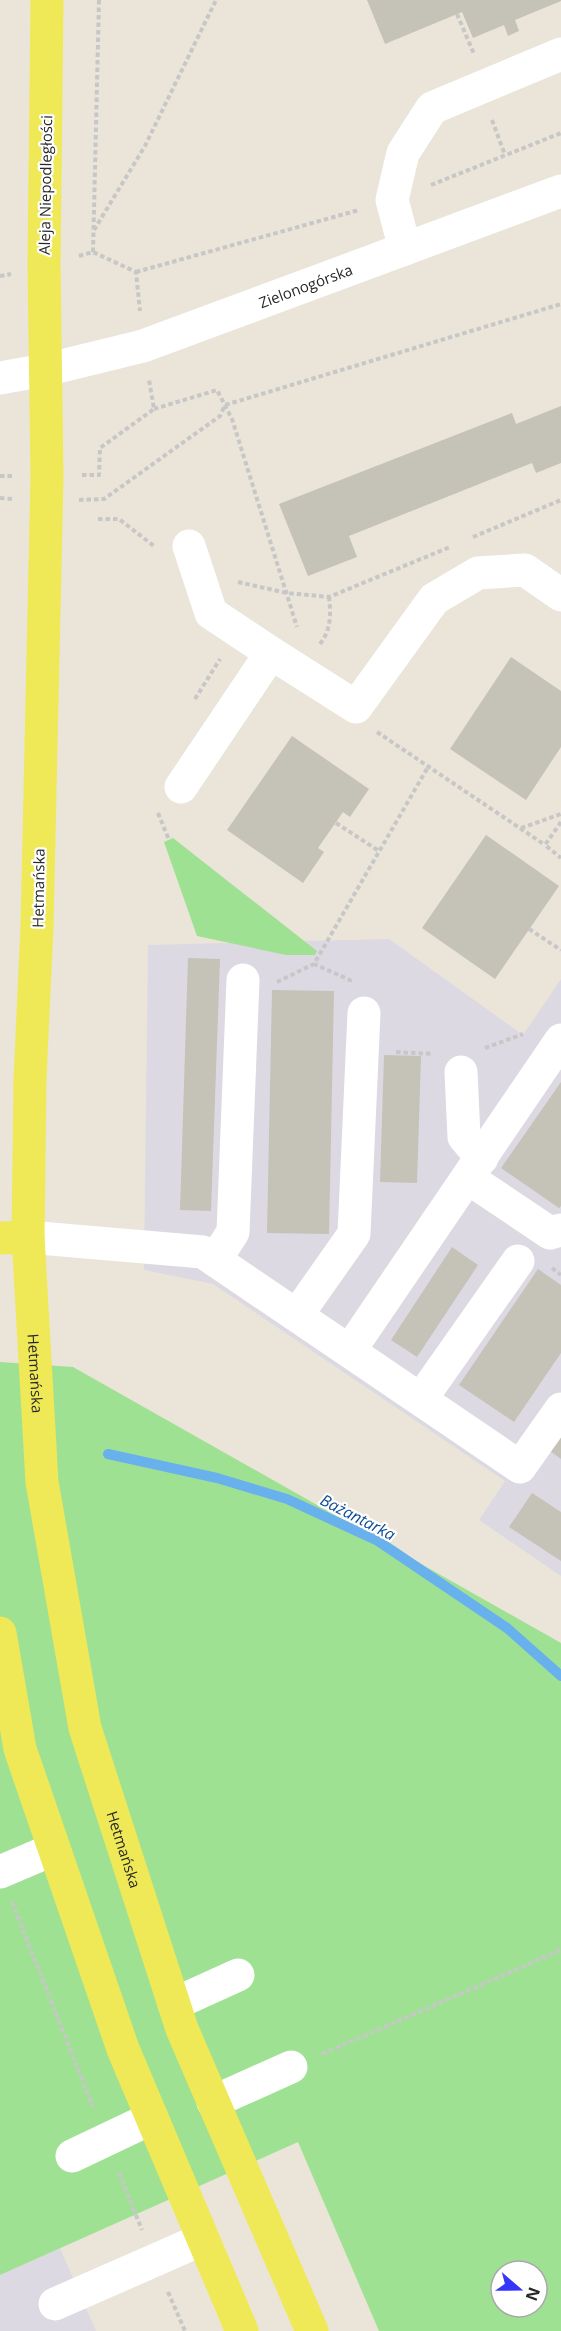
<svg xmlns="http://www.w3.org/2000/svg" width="561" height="2331" viewBox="0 0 561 2331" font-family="'Open Sans',sans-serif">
  <rect width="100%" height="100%" fill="#eae5d8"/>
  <path fill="#ddd9e2" d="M389 939 523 1035 561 979V1576L479 1520 505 1481 213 1284 144 1270 148 945Z
    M60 2248 96 2331H0V2275Z"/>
  <path fill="#9fe193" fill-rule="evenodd" d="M173 838 317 951 315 955H286L197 936 164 842Z
    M0 1362 73 1367 561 1643V2331H379L298 2142 0 2275ZM501 2271H537V2307H501Z"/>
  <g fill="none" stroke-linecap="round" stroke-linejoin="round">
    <path stroke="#69b1ed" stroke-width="10" d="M108 1454 217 1478 287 1499 378 1541 507 1628 561 1676"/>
  </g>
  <path fill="#c5c2b8" d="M367 0H561V1L515 20 519 31 508 36 504 25 473 38 462 12 385 44Z
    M561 406V463L536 473 532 463 349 536 357 557 308 576 279 504 512 413 516 424Z
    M511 657 561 691V747L526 800 450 749Z
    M292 736 369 789 350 817 343 812 318 848 324 852 303 883 227 830Z
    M486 835 559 886 495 979 422 928Z
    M188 958 220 959 211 1211 180 1210Z
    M272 990 334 991 329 1234 267 1233Z
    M384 1055 421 1056 417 1183 380 1182Z
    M561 1082V1206L559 1208 501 1168Z
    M452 1247 478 1265 417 1357 391 1340Z
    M538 1269 561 1285V1353L514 1422 459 1385Z
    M561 1436V1459L550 1451Z
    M532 1493 561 1512V1561L509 1527Z"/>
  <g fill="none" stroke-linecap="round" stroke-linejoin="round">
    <path stroke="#c7c7c7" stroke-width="4" stroke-dasharray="4.5 3" stroke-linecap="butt" d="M457 14 474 54
      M492 120 505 155
      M431 185 561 133
      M94 230 145 146 216 0
      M93 252 99 0
      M79 256 93 252 136 272 140 311
      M136 272 359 210
      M0 276 11 274
      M154 409 217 390 232 419 297 627
      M82 475H99L100 448 154 409 149 380
      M0 476H14
      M0 498 12 499
      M79 500 104 499 220 416 225 405 561 304
      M98 519H119L154 546
      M473 537 561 500
      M238 582 287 593 329 597 450 547
      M320 644C331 630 331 614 329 597
      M195 699 220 659
      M377 732 545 845
      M158 813 169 840
      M561 822 545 845 561 858
      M336 823 379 851
      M521 828 561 814
      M529 929 561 950
      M277 982 314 964
      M350 982V980L314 964 428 767
      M485 1048 523 1034
      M396 1052 433 1054
      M552 1268 561 1275
      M12 1902 93 2107
      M322 2054 561 1950
      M119 2173 142 2230
      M168 2292 185 2331"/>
    <g stroke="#fff" stroke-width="33">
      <path d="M405 249 392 200 403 153 432 108 561 54"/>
      <path id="s1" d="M0 378 45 370 143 346 561 191"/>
      <path d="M189 546 211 613 271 653"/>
      <path d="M181 787 271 653 356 707 434 599 478 573 525 570 561 595"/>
      <path d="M461 1072 464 1137 482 1158"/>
      <path d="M468 1178 550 1233 561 1230"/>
      <path d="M28 1237 203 1252 520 1467 561 1409"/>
      <path d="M215 1260 233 1232 243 980"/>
      <path d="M297 1315 354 1234 364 1013"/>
      <path d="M350 1350 561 1040"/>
      <path d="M421 1399 518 1261"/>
      <path d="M0 1872 54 1849"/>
      <path d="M174 2004 238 1975"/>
      <path d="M213 2102 291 2067"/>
      <path d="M72 2156 152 2118"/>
      <path d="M55 2304 203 2239"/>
    </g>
    <g stroke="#efe957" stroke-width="33">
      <path id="s2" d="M47 0 44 265 47 476 37 927 30 1079 28 1237 42 1482 85 1728 182 2029 312 2331"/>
      <path d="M0 1238 28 1237"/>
      <path d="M0 1633 20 1749 123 2049 242 2331"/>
    </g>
  </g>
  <g text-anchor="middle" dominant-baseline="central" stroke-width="4.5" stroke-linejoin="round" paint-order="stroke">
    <g font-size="15" fill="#272727" stroke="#fff">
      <text transform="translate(45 185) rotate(-89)">Aleja Niepodległości</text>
      <text stroke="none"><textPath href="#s1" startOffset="320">Zielonogórska</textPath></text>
      <text transform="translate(38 888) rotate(-89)">Hetmańska</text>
      <text stroke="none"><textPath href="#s2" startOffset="1374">Hetmańska</textPath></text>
      <text stroke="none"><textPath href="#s2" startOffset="1860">Hetmańska</textPath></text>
    </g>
    <g font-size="16" font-style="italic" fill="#0d4c94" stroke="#fff">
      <text transform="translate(358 1517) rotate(27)">Bażantarka</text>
    </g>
  </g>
  <g transform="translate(519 2289) rotate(110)"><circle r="28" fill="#ffffff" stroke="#a9a9a9" stroke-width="1.5"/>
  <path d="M0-4.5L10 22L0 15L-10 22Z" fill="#3636f9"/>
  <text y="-9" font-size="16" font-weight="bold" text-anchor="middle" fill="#272727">N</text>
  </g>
</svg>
